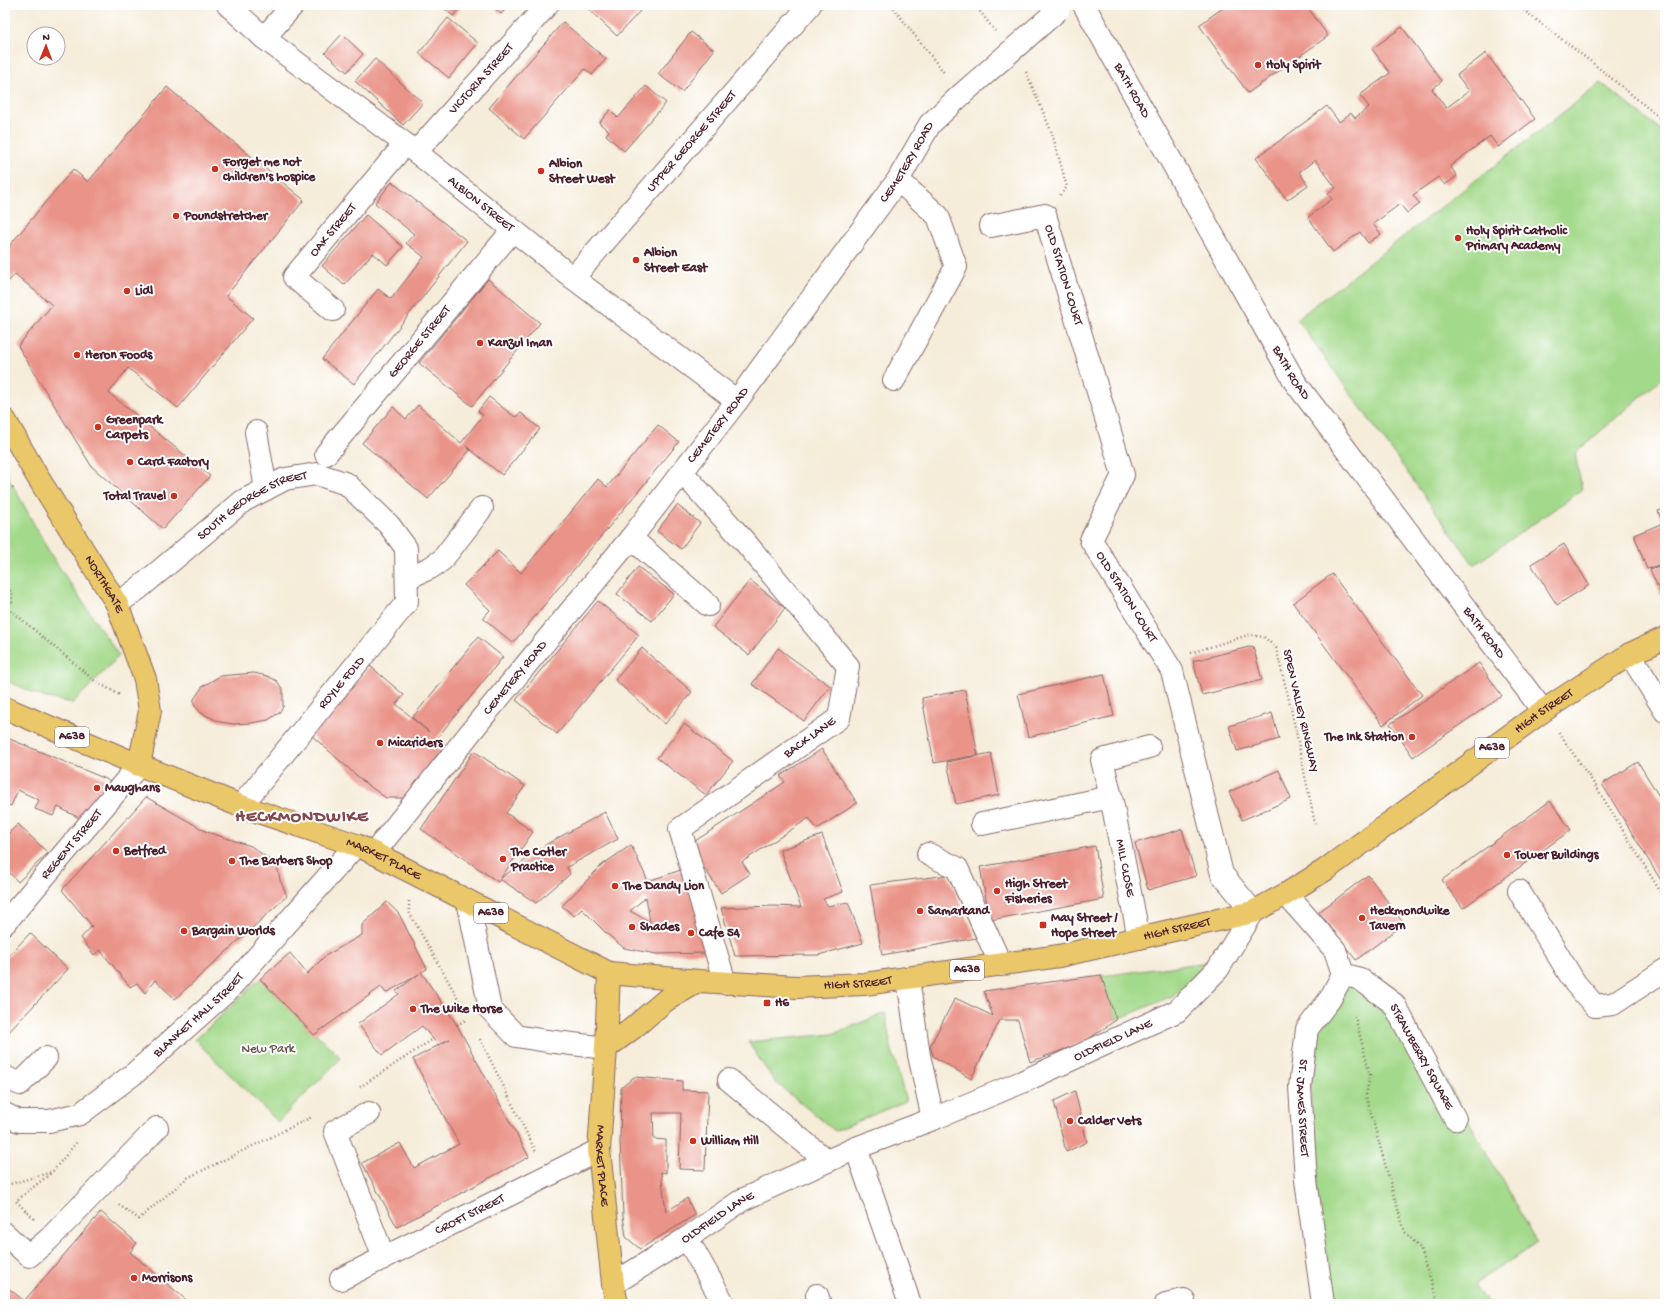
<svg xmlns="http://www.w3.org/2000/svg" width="1670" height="1309" viewBox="0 0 1670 1309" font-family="'Gochi Hand',sans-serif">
  <rect width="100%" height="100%" fill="#fff"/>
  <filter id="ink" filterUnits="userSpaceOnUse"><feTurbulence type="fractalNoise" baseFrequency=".025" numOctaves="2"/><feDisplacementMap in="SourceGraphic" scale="8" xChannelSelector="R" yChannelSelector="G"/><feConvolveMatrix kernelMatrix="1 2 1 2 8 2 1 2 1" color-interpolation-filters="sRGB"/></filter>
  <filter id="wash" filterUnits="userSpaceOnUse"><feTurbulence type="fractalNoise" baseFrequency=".012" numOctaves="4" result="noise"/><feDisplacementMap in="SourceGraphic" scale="16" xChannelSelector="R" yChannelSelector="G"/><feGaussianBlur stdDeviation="0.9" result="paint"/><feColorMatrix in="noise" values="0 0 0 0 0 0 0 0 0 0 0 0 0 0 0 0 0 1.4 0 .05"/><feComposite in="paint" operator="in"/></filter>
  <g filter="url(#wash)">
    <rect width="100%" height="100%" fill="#f5ecd9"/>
    <path fill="#a3d98a" stroke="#767c5a" d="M1601 83 1665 133V376L1575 453 1582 490 1474 565 1297 319Z
      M5 471 51 555 119 656 73 703 43 697 5 680Z
      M1208 962 1175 995 1116 1020 1101 976Z
      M1343 974 1410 1016 1537 1243 1474 1284 1487 1304H1323L1307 1029Z
      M260 979 341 1058 278 1122 195 1040Z
      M885 1013 891 1047 906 1101 835 1131 775 1082 748 1042 833 1034Z"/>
    <g id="blocks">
      <path fill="#ea9489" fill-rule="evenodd" d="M440 5H463L453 16Z
        M491 5H510L501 14Z
        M588 5H633L640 11 617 36 586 7Z
        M1227 5H1306L1328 36 1248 93 1199 25Z
        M448 18 478 43 449 78 419 53Z
        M563 22 606 59 592 75 585 69 524 139 489 108Z
        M1402 27 1442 81 1432 89 1446 108 1469 91 1457 75 1486 53 1535 119 1498 147 1490 136 1450 166 1457 176 1445 185 1438 177 1413 195 1420 204 1407 213 1400 204 1373 224 1381 234 1368 243 1360 232 1333 252 1308 217 1332 199 1328 194 1336 188 1315 160 1299 172 1308 185 1287 200 1256 158 1327 106 1339 122 1351 113 1355 118 1369 107 1360 95 1390 73 1372 49Z
        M691 32 714 50 682 92 658 74Z
        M342 34 363 54 347 72 325 53Z
        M375 59 423 103 403 125 355 81Z
        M646 86 666 103 624 151 606 135 609 131 599 123 610 110 618 118Z
        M167 87 304 200 226 296 253 318 178 408 128 368 109 393 210 476 163 529 92 467 18 346 52 305 15 274 5 286V251L73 169 88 182Z
        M392 182 467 241 354 384 322 359 378 289 391 299 424 257 406 243 414 234 375 203Z
        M366 215 403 247 387 265 373 253 344 285 322 266Z
        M488 279 540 323 472 406 419 363Z
        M489 397 515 417 521 413 540 429 502 475 466 446 470 450 428 499 362 443 393 407 406 419 418 405 461 443 483 415 478 411Z
        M658 425 679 442 513 643 483 618 490 610 464 585 498 551 521 573 598 479 607 487Z
        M677 505 700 523 681 549 657 531Z
        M1665 509V563L1647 569 1634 535 1663 523 1658 511Z
        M1564 544 1589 585 1557 605 1531 564Z
        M1665 564V594L1661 595 1650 569Z
        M638 567 674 594 652 621 617 594Z
        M1332 574 1422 695 1383 725 1293 603Z
        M750 580 785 608 749 655 713 627Z
        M598 601 639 635 557 734 516 700Z
        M478 637 503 657 437 738 445 744 406 798H386L365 783 311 735 370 666 404 695 396 704 429 732 412 718Z
        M1253 646 1262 680 1202 695 1193 661Z
        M642 648 692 692 665 724 615 680Z
        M778 648 830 686 804 721 752 684Z
        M1479 663 1502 696 1413 757 1390 724Z
        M254 673 267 676 277 681 283 690V707L279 713 268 720 251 723 234 724 220 722 201 713 194 705V699L203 686 220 676Z
        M1104 674 1114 716 1028 737 1018 694Z
        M965 690 978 755 934 763 922 698Z
        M1272 713 1279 739 1237 751 1229 726Z
        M684 724 733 761 706 795 657 758Z
        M5 737 106 779 110 782V788L81 819 58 807 53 816 35 809 39 800 18 790 11 806 5 804Z
        M822 749 857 803 817 829 809 818 742 862 750 874 721 893 689 845 785 782 780 776Z
        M474 751 525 786 506 813 533 832 498 882 421 829Z
        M991 753 999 795 956 804 947 762Z
        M1638 762 1665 806V887L1602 784Z
        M1279 770 1291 799 1242 820 1229 792Z
        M146 797 207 832 251 846 277 865 280 880 287 896 175 999 155 980 145 993 137 983 130 987 100 950 94 955 81 938 92 926 62 890Z
        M1550 801 1571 830 1463 908 1442 880Z
        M605 812 618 839 567 867 570 874 536 903 500 879 547 844Z
        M18 824 48 853 18 882 5 868V837Z
        M1182 829 1196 876 1148 890 1135 843Z
        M822 835 843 892 823 899 828 906 848 902 863 943 818 955 735 956 721 908 773 906 801 907 780 850Z
        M631 845 648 881 687 868 708 953 657 954 624 948 606 933 582 909 574 916 562 906 602 865ZM646 897 650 922 630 911Z
        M1095 846 1104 899 990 920 980 867Z
        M948 875 976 938 882 955 870 885Z
        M1368 875 1404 924 1356 960 1319 912Z
        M387 902 399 914 427 969 421 972 457 1025 529 1157 397 1227 362 1163 400 1143 414 1168 459 1144 413 1059 450 1039 438 1045 422 1026 382 1055 358 1024 399 994 396 991 419 974 386 993 381 987 314 1035 260 979 290 953 307 974 325 956 362 935V925Z
        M30 933 68 969 5 1036V960Z
        M1101 975 1116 1020 1084 1042 1030 1062 1018 1020H1000L971 1079 933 1056 930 1046 955 998 993 1016 984 991Z
        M634 1077 682 1081V1090L708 1091 705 1170 679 1169 681 1113H653L654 1139 666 1140V1173L661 1172 666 1212 687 1198 695 1215 640 1249 626 1237 623 1216 620 1141 621 1088Z
        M1075 1091 1087 1142 1066 1152 1054 1101Z
        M101 1212 137 1243 130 1252 191 1304H5V1285L24 1301Z"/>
    </g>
  </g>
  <g filter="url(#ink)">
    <use href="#blocks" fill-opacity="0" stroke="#866768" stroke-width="1"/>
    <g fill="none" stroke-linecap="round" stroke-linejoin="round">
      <defs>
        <g id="minor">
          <path id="s1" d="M228 5 264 38 416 152 573 278 737 401"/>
          <path id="s2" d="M1084 5 1295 382 1543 711"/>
          <path d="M264 38 293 5"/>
          <path id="s3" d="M416 152 547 5"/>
          <path id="s4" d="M573 278 810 5"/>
          <path id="s5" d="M333 310 294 277 405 144"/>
          <path d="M894 380 956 267 938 216 898 180"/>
          <path d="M256 432 266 489"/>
          <path id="s6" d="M326 454 513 230"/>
          <path d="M682 472 745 542 848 666 839 718 680 829 725 983"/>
          <path d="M631 538 708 605"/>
          <path d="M407 578 430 568 442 560 482 508"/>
          <path id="s7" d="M117 604 138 589 243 501 285 479 317 474 347 484 389 525 406 548 407 602 241 806"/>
          <path d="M1630 654 1665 711"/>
          <path d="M1111 797 1102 760 1149 747"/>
          <path id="s8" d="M982 824 1111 797 1139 938"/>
          <path id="s9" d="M374 853 482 718 631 538 737 401 898 180 930 124 961 95"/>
          <path d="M928 854 957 868 1001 965"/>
          <path d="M1519 891 1575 983 1595 1006 1613 1004 1665 970"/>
          <path id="s10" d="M1286 894 1335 950 1343 974 1330 999 1307 1029 1300 1087 1306 1180 1323 1304"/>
          <path d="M468 901 490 1009 516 1036 547 1041 606 1048"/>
          <path id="s11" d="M5 923 139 765"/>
          <path d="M1343 974 1360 979 1394 1004 1455 1119"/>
          <path d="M908 979 919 1055 933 1119"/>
          <path d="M5 1077 20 1084 46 1058"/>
          <path d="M729 1080 827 1161"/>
          <path d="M369 1113 335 1131 384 1258"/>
          <path id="s12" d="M5 1114 19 1121H49L80 1114 135 1073 227 991 356 845"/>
          <path d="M856 1148 910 1304"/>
          <path d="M5 1234 29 1256 49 1239 157 1128"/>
          <path d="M687 1238 724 1304"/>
          <path id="s13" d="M341 1279 599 1150"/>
          <path id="s14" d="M613 1284 687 1238 742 1200 856 1148 933 1119 1022 1082 1177 1011 1218 969 1253 912 1222 874 1172 671 1091 540 1123 475 1045 215 991 226"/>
          <path d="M817 1295 820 1304"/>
          <path d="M1166 1304 1184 1300"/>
        </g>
        <g id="major">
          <path id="s15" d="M5 420 37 476 117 604 145 679 150 711 139 765"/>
          <path id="s16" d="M5 708 139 765 241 806 356 845 374 853 609 973 699 981 796 987 865 984 1059 956 1253 912 1286 894 1325 870 1543 711 1630 654 1665 638"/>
          <path id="s17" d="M609 973 606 1048 599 1150 613 1284 617 1304"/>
          <path d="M606 1048 633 1028 666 1000 699 981"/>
        </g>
      </defs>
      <use href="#minor" stroke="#866768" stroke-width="24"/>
      <use href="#major" stroke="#866768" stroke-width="24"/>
      <path stroke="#866768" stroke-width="2.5" stroke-dasharray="1 3" stroke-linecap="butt" d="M891 5 945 74
        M975 5 995 31
        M1517 5 1594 64 1665 122
        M1026 72 1052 133 1067 187 1060 195
        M5 491 14 487
        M5 584 12 593V603L5 610
        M8 608 95 681 120 695
        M1191 653 1248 635 1264 637 1276 648 1291 708 1315 824
        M1559 733 1597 788 1665 899
        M409 901V912L460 1002
        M1355 1016 1370 1075 1366 1096 1396 1203 1405 1232 1419 1247 1439 1304
        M457 1025 467 1019
        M480 1039 536 1152
        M360 1087 433 1039
        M7 1185 52 1172 77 1142
        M119 1205 139 1219 187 1178 312 1117
        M34 1219 16 1201 51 1173"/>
      <use href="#minor" stroke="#fff" stroke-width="22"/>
      <use href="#major" stroke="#eac769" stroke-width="22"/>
      <defs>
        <path id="minor-bridge" d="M961 95 1058 10"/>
      </defs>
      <use href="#minor-bridge" stroke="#866768" stroke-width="24" stroke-linecap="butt"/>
      <use href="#minor-bridge" stroke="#fff" stroke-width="22"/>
    </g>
  </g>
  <g fill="#c8321e" stroke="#fff" stroke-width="1.5">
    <circle cx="1258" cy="65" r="4"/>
    <circle cx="215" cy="169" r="4"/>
    <circle cx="541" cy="171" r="4"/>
    <circle cx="176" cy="216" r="4"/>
    <circle cx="1458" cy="238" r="4"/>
    <circle cx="636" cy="260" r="4"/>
    <circle cx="127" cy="291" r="4"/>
    <circle cx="480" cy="343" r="4"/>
    <circle cx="77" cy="355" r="4"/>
    <circle cx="98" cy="427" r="4"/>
    <circle cx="130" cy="462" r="4"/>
    <circle cx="174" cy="496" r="4"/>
    <circle cx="1412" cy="737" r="4"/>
    <circle cx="380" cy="743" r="4"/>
    <circle cx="97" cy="788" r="4"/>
    <circle cx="116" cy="851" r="4"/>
    <circle cx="1507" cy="855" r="4"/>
    <circle cx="503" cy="859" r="4"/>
    <circle cx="232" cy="861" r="4"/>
    <circle cx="615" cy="886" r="4"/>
    <circle cx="997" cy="891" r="4"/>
    <circle cx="920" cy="911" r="4"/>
    <circle cx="1362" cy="918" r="4"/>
    <rect x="1039" y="921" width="8" height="8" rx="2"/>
    <circle cx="632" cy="927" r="4"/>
    <circle cx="184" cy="931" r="4"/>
    <circle cx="691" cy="933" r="4"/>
    <rect x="763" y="999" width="8" height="8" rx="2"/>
    <circle cx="413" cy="1009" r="4"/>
    <circle cx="1070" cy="1121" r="4"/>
    <circle cx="693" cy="1141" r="4"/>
    <circle cx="134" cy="1278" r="4"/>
  </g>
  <g text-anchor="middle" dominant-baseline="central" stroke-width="4" stroke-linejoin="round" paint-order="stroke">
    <g fill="#fff" stroke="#80626b" stroke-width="1">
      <rect x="55" y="727" width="34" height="20" rx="3"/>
      <rect x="1475" y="738" width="34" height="20" rx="3"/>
      <rect x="474" y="903" width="34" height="20" rx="3"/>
      <rect x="950" y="960" width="34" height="20" rx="3"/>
    </g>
    <g font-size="12" font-weight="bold" fill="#4a1f2b">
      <text x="72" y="737">A638</text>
      <text x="1492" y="748">A638</text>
      <text x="491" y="913">A638</text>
      <text x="967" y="970">A638</text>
    </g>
    <g font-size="13" font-weight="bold" fill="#4a1f2b" stroke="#fff" text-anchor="start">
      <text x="1266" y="65">Holy Spirit</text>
      <text x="223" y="162">Forget me not<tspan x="223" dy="15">children's hospice</tspan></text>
      <text x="549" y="164">Albion<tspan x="549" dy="15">Street West</tspan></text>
      <text x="184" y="216">Poundstretcher</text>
      <text x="1466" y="231">Holy Spirit Catholic<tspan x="1466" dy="15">Primary Academy</tspan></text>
      <text x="644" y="253">Albion<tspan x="644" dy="15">Street East</tspan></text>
      <text x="135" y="291">Lidl</text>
      <text x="488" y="343">Kanzul Iman</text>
      <text x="85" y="355">Heron Foods</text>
      <text x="106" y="420">Greenpark<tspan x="106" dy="15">Carpets</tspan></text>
      <text x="138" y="462">Card Factory</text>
      <text x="166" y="496" text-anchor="end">Total Travel</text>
      <text x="1404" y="737" text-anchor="end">The Ink Station</text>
      <text x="388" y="743">Micariders</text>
      <text x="105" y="788">Maughans</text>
      <text x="124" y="851">Betfred</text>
      <text x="511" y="852">The Cotler<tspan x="511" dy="15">Practice</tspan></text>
      <text x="1515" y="855">Tower Buildings</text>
      <text x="240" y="861">The Barbers Shop</text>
      <text x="1005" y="884">High Street<tspan x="1005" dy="15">Fisheries</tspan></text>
      <text x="623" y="886">The Dandy Lion</text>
      <text x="928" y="911">Samarkand</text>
      <text x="1370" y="911">Heckmondwike<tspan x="1370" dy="15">Tavern</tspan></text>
      <text x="1051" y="918">May Street /<tspan x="1051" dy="15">Hope Street</tspan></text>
      <text x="640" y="927">Shades</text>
      <text x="192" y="931">Bargain Worlds</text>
      <text x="699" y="933">Cafe 54</text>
      <text x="775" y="1003">H6</text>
      <text x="421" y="1009">The Wike Horse</text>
      <text x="1078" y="1121">Calder Vets</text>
      <text x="701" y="1141">William Hill</text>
      <text x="142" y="1278">Morrisons</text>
    </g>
    <g font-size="13" fill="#4a1f2b" stroke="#fff">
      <text stroke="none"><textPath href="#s3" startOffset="98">VICTORIA STREET</textPath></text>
      <text stroke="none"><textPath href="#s2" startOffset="98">BATH ROAD</textPath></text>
      <text stroke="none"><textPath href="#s4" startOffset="181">UPPER GEORGE STREET</textPath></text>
      <text stroke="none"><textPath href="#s9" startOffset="873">CEMETERY ROAD</textPath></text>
      <text stroke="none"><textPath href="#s1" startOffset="322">ALBION STREET</textPath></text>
      <text stroke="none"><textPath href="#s5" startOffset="112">OAK STREET</textPath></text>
      <text transform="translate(1063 275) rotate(73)">OLD STATION COURT</text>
      <text stroke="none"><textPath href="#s6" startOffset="146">GEORGE STREET</textPath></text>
      <text stroke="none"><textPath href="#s2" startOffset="422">BATH ROAD</textPath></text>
      <text stroke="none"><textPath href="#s9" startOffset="549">CEMETERY ROAD</textPath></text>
      <text stroke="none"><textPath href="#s7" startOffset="169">SOUTH GEORGE STREET</textPath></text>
      <text stroke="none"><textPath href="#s15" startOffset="192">NORTHGATE</textPath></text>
      <text transform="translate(1126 597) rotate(58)">OLD STATION COURT</text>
      <text stroke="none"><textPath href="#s2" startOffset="746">BATH ROAD</textPath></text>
      <text stroke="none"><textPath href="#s9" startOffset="225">CEMETERY ROAD</textPath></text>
      <text transform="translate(342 683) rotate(-50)">ROYLE FOLD</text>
      <text transform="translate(1300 711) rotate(77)">SPEN VALLEY RINGWAY</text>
      <text stroke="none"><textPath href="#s16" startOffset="1666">HIGH STREET</textPath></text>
      <text transform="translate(810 738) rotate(-36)">BACK LANE</text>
      <text stroke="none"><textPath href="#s11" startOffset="103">REGENT STREET</textPath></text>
      <text stroke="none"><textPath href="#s16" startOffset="408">MARKET PLACE</textPath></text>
      <text stroke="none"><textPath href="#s8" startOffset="204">MILL CLOSE</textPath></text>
      <text stroke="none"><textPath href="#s16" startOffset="1234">HIGH STREET</textPath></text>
      <text stroke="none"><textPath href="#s16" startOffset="910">HIGH STREET</textPath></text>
      <text stroke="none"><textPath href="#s12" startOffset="232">BLANKET HALL STREET</textPath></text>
      <text stroke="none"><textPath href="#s14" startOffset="558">OLDFIELD LANE</textPath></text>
      <text transform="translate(1421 1057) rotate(61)">STRAWBERRY SQUARE</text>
      <text stroke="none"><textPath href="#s10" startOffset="245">ST. JAMES STREET</textPath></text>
      <text stroke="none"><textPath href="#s17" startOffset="193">MARKET PLACE</textPath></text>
      <text stroke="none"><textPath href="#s13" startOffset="144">CROFT STREET</textPath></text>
      <text stroke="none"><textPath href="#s14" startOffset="124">OLDFIELD LANE</textPath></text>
    </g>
    <g font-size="13" fill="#655748" stroke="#fff">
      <text x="268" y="1049">New Park</text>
    </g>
    <g font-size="17" font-weight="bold" letter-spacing="1" fill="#82484c" stroke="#fff">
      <text x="302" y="818">HECKMONDWIKE</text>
    </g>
  </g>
  <rect width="1670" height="1309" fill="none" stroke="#fff" stroke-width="20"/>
  <g transform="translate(46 46) rotate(1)"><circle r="19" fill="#ffffff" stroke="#b7a5aa"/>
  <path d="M0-3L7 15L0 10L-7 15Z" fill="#c8321e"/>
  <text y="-6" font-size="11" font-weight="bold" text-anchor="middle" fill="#4a1f2b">N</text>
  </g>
</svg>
